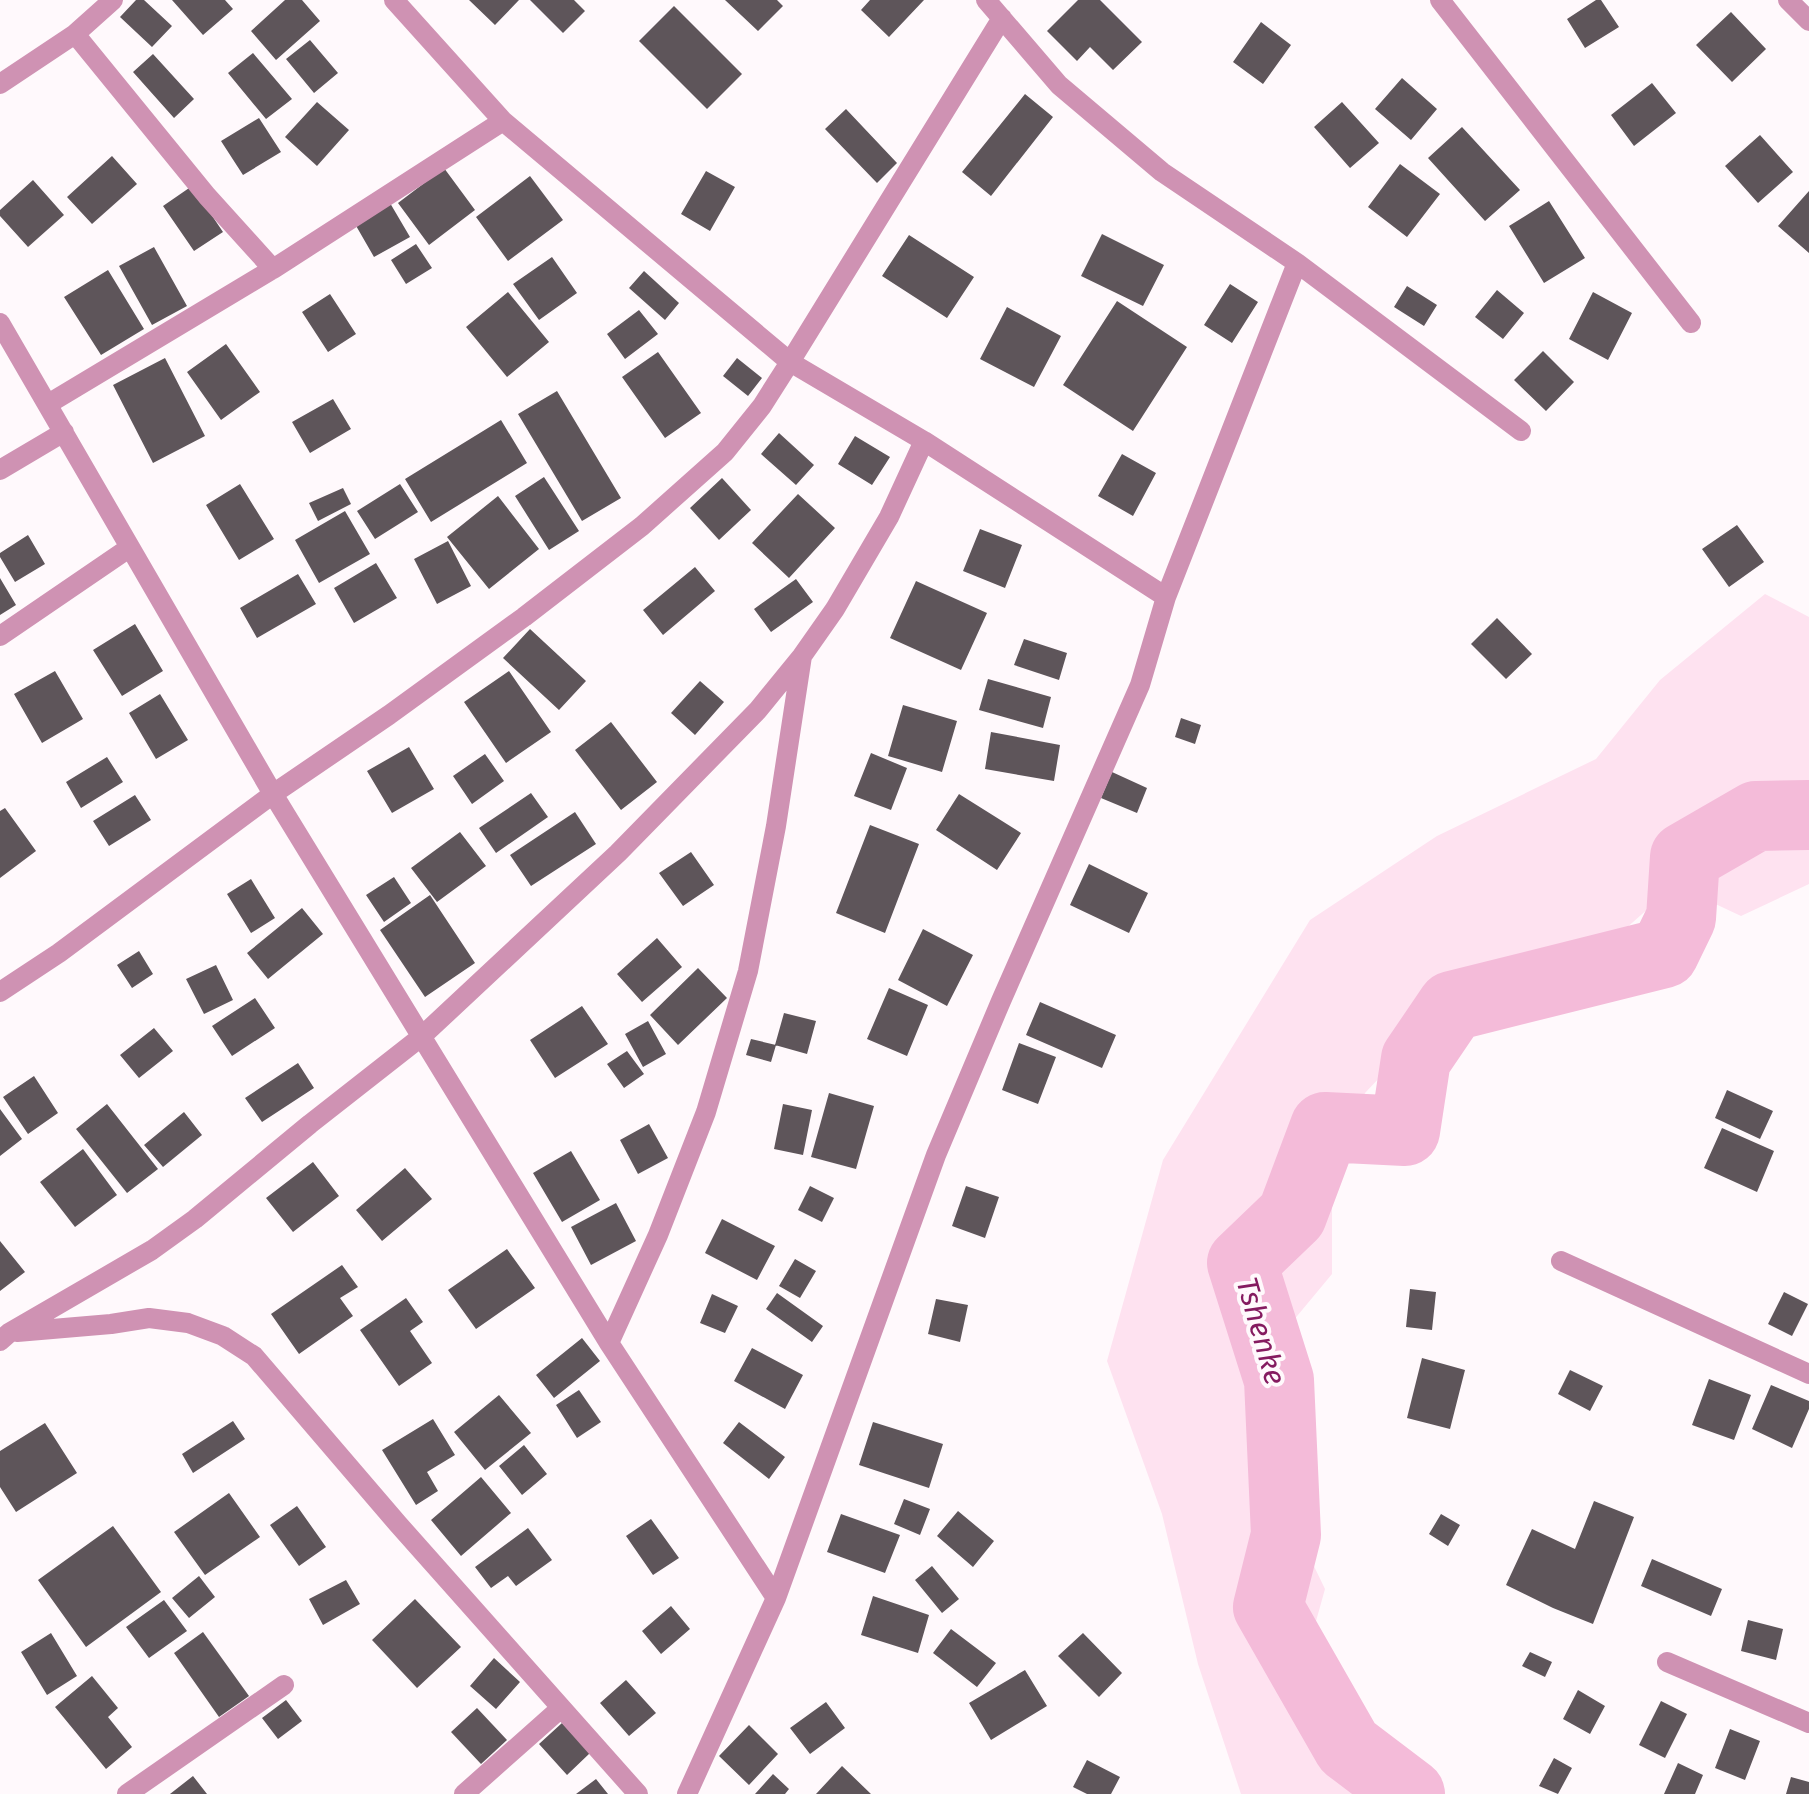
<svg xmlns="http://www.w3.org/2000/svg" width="1809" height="1794" viewBox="0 0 1809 1794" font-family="'Fira Sans',sans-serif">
  <rect width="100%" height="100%" fill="#fff9fc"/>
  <path fill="#fee2f0" d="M1765 594 1809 617V884L1741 916 1675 885 1573 975 1489 977 1415 1040 1365 1093 1332 1180V1274L1273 1345 1284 1504 1325 1589 1306 1657 1354 1794H1241L1198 1664 1162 1514 1107 1361 1163 1160 1310 920 1437 836 1596 759 1660 680Z"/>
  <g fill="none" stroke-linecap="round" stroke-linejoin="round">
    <path stroke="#f4bbd9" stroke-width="70" d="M1410 1794 1348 1747 1268 1607 1286 1535 1279 1380 1242 1263 1292 1215 1325 1127 1405 1131 1416 1059 1452 1006 1664 953 1681 918 1685 857 1756 816 1809 815"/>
  </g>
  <path fill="#5e555a" d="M136 0H144L172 26 152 47 120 17Z
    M172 0H225L233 9 203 35Z
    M285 0H302L320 21 276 60 251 31Z
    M469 0H519L495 25Z
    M530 0H574L585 11 563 33Z
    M725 0H777L783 6 758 31Z
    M870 0H924L889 37 861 10Z
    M1078 0H1100L1142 42 1113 70 1090 47 1077 61 1047 31Z
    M1596 0H1601L1619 27 1585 48 1567 19Z
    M674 6 742 74 707 109 639 41Z
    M1731 12 1766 49 1732 82 1696 45Z
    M1261 22 1291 45 1263 84 1233 62Z
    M310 40 338 73 314 93 286 59Z
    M253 53 292 99 266 119 228 73Z
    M153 54 194 99 174 118 133 72Z
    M1402 78 1437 109 1411 140 1375 109Z
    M1652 83 1676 113 1634 146 1611 115Z
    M1025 94 1053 117 991 196 962 172Z
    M317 102 349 130 317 166 285 137Z
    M1342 102 1379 143 1350 168 1314 127Z
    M846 109 897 163 877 183 825 129Z
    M259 118 281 152 243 175 221 141Z
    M1462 127 1520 190 1485 221 1428 158Z
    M1760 135 1793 172 1758 203 1725 166Z
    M112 156 137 184 92 224 67 197Z
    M1400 164 1440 194 1407 237 1368 207Z
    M444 168 475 210 429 245 398 203Z
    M706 171 735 187 710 231 681 214Z
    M530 176 563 220 508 261 476 217Z
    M33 180 64 215 28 247 0 216V210Z
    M192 186 223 232 194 251 163 206Z
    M1809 191V253L1778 226Z
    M1549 201 1585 258 1544 283 1509 226Z
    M390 203 410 237 374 257 355 224Z
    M1102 234 1164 265 1143 306 1081 276Z
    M909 235 974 277 947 318 882 276Z
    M416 244 432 268 406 284 391 260Z
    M154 247 187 306 152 325 119 266Z
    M552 257 577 293 539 320 513 284Z
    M108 270 144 329 101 355 64 297Z
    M644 271 679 303 665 320 629 288Z
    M1230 284 1258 302 1232 343 1204 325Z
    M1407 286 1437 305 1424 326 1394 307Z
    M1497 290 1524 313 1503 339 1475 317Z
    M508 292 549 342 507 377 466 327Z
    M1593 292 1632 313 1608 360 1569 339Z
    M330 294 356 334 328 352 302 312Z
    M1117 301 1187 347 1133 431 1063 385Z
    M1007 307 1061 336 1034 387 980 359Z
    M639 310 658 334 625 359 607 334Z
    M226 344 260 392 221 420 187 372Z
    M1543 351 1574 382 1546 411 1514 380Z
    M658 352 701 413 665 438 622 377Z
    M165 358 205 436 153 463 113 385Z
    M737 358 762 378 748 396 723 376Z
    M557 391 621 498 582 521 518 414Z
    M333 399 351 429 310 453 292 422Z
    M501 420 527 463 431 522 405 479Z
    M779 433 814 465 796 485 761 454Z
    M855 436 890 457 872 485 838 464Z
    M1122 454 1156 473 1133 516 1098 496Z
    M544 477 579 531 549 550 515 496Z
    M722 478 751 510 719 540 690 508Z
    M240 484 274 539 239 560 206 505Z
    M400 484 418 512 375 539 357 511Z
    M343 488 351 504 318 521 309 503Z
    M798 494 835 528 789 578 752 543Z
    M498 496 539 549 489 589 447 537Z
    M345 511 370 554 319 583 295 540Z
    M1737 525 1764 562 1729 587 1702 549Z
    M980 529 1022 545 1005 588 963 571Z
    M28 535 45 564 15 582 0 557V553Z
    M448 541 471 586 437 604 414 559Z
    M376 563 397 598 354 623 334 588Z
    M695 567 715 591 663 635 643 610Z
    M298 574 316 604 257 638 240 608Z
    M0 578 16 605 0 615Z
    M796 579 813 602 771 632 754 609Z
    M916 581 987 613 961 670 890 638Z
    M1497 618 1532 654 1506 679 1471 644Z
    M135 624 163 671 122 696 93 650Z
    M530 629 586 681 559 710 503 658Z
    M1024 639 1067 653 1059 680 1014 665Z
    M55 671 83 719 42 743 14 694Z
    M509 671 551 732 506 763 464 702Z
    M988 679 1051 697 1043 728 979 710Z
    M700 681 724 702 695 735 671 713Z
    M160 694 188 740 156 759 129 713Z
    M903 705 957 721 942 772 888 756Z
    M1181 718 1201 725 1195 744 1175 737Z
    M611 722 657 782 621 810 575 750Z
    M991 732 1060 745 1054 781 985 769Z
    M409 747 434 789 392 813 367 771Z
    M871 753 907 768 891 810 854 796Z
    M485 754 504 781 472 804 453 776Z
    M107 757 123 782 81 808 66 782Z
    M1112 772 1147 788 1137 813 1101 798Z
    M531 793 548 817 496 853 479 828Z
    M959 794 1021 833 997 870 936 830Z
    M135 795 151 820 109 846 93 821Z
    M5 808 36 851 0 878V811Z
    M575 812 596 844 531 886 510 855Z
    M870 825 919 844 885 933 836 913Z
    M460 832 486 866 437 902 411 868Z
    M691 852 714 885 683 906 659 873Z
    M1089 864 1148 893 1129 933 1070 905Z
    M394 877 411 903 384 922 366 895Z
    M251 879 275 918 251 933 227 894Z
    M430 895 475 963 425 997 380 930Z
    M302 908 323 934 268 979 247 953Z
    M923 929 973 955 947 1006 898 980Z
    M657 938 682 967 642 1002 617 974Z
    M139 951 153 974 132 988 117 965Z
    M216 965 233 1000 204 1014 186 979Z
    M698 968 727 998 678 1045 650 1015Z
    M889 988 928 1005 907 1056 867 1039Z
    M255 998 275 1028 232 1056 212 1026Z
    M1040 1002 1116 1035 1102 1068 1026 1035Z
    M582 1006 608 1044 555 1078 530 1040Z
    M784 1013 816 1021 807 1054 775 1045Z
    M648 1021 666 1054 643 1067 625 1034Z
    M154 1028 173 1051 139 1078 120 1055Z
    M751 1039 776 1045 771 1062 746 1055Z
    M1019 1043 1056 1057 1038 1104 1002 1090Z
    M627 1051 644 1074 624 1088 607 1064Z
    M298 1063 314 1088 262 1122 245 1098Z
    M34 1076 58 1113 28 1134 3 1097Z
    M1727 1090 1773 1111 1760 1139 1715 1118Z
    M829 1093 874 1106 856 1169 811 1157Z
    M107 1104 158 1169 127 1193 76 1129Z
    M783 1104 812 1110 803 1155 774 1149Z
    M0 1109 22 1139 0 1156Z
    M184 1112 202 1135 163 1167 144 1145Z
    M649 1124 668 1158 638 1174 620 1140Z
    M1722 1128 1774 1151 1757 1192 1704 1168Z
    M83 1149 117 1195 75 1227 40 1182Z
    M571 1151 600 1200 562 1222 533 1173Z
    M313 1162 339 1196 293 1232 266 1198Z
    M405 1168 432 1199 382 1241 356 1210Z
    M810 1186 834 1198 822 1222 798 1210Z
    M966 1186 999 1197 985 1238 952 1226Z
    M616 1203 636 1241 591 1265 571 1227Z
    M722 1219 775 1246 757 1280 705 1253Z
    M0 1241 25 1272 0 1291Z
    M507 1249 535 1288 476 1329 448 1290Z
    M795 1259 816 1271 800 1298 779 1286Z
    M342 1265 358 1287 340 1298 353 1316 299 1354 271 1314Z
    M1410 1289 1436 1292 1432 1330 1406 1327Z
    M1784 1292 1808 1304 1792 1336 1768 1324Z
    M777 1293 823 1326 812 1342 766 1309Z
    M712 1294 738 1306 725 1333 700 1323Z
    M406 1298 423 1322 410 1331 432 1363 399 1386 360 1330Z
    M936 1299 968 1305 960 1342 928 1334Z
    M582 1338 600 1361 554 1398 536 1375Z
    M752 1348 803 1375 785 1409 734 1381Z
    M1422 1358 1465 1370 1450 1429 1407 1418Z
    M1570 1370 1603 1386 1590 1411 1558 1394Z
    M1709 1379 1751 1395 1734 1440 1692 1425Z
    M1771 1385 1809 1401V1409L1792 1448 1752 1429Z
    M579 1390 601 1422 577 1438 556 1405Z
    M499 1395 531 1433 485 1470 454 1432Z
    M433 1419 455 1455 427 1472 438 1491 416 1505 382 1450Z
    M233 1421 245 1439 193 1473 182 1454Z
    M739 1422 785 1457 769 1479 723 1443Z
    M873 1422 943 1444 929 1488 859 1465Z
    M45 1423 77 1473 16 1512 0 1487V1451Z
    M524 1445 547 1474 522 1495 499 1466Z
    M481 1477 511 1513 461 1556 431 1520Z
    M229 1493 260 1537 205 1575 174 1532Z
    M904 1499 930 1509 920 1535 894 1524Z
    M1594 1501 1634 1517 1593 1624 1553 1608 1506 1585 1532 1529 1575 1549Z
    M297 1506 326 1547 299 1566 270 1525Z
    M958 1511 994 1541 973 1567 937 1536Z
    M841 1514 900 1535 885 1573 827 1552Z
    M1441 1514 1460 1525 1448 1546 1429 1534Z
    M651 1519 679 1558 653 1575 626 1536Z
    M113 1526 161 1592 86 1647 38 1580Z
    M528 1528 552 1560 516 1586 508 1576 491 1588 475 1567Z
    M1652 1559 1722 1589 1711 1616 1641 1586Z
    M932 1566 959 1599 942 1613 915 1580Z
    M199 1576 215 1597 189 1618 172 1598Z
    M346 1580 360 1604 323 1625 309 1599Z
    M873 1596 929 1615 918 1653 861 1635Z
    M415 1599 461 1647 417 1688 372 1640Z
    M164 1600 187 1631 149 1658 126 1627Z
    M671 1606 690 1629 661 1654 642 1631Z
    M1748 1620 1783 1629 1776 1660 1741 1651Z
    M951 1629 996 1663 977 1687 933 1653Z
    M203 1632 249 1696 219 1717 174 1653Z
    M51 1633 77 1676 47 1695 21 1652Z
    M1083 1633 1122 1673 1099 1697 1058 1656Z
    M1530 1652 1552 1662 1545 1677 1522 1666Z
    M494 1658 520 1682 496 1709 470 1686Z
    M1025 1670 1047 1706 991 1740 969 1703Z
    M92 1676 118 1708 108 1717 132 1747 106 1769 55 1707Z
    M626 1680 656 1713 629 1736 600 1703Z
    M1578 1690 1605 1706 1590 1734 1563 1719Z
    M286 1700 302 1721 278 1739 262 1718Z
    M1661 1701 1687 1714 1665 1758 1639 1745Z
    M826 1702 845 1728 810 1754 790 1728Z
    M477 1708 507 1740 481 1764 451 1732Z
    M562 1723 590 1753 567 1775 539 1744Z
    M749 1725 778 1754 749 1785 719 1756Z
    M1730 1729 1760 1741 1745 1780 1715 1768Z
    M1554 1758 1572 1768 1558 1794 1539 1786Z
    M1087 1760 1120 1777 1111 1794H1087L1073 1787Z
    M1678 1763 1703 1775 1695 1794H1664Z
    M842 1766 871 1794H816Z
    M773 1774 789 1789 785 1794H755Z
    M193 1776 207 1794H170Z
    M1791 1777 1809 1782V1794H1786Z
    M596 1779 608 1794H576Z"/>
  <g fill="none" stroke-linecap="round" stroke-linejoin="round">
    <path stroke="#cf92b3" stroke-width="20" d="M394 0 503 121 790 362 924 441 1166 597
      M986 0 1059 85 1162 172 1297 263 1521 431
      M1440 0 1691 323
      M1788 0 1809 21
      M75 34 207 196 273 269
      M0 84 75 34 113 0
      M0 323 273 794 609 1343 776 1598
      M48 404 273 269 503 121
      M0 470 64 432
      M0 636 129 548
      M0 992 59 953 273 794 389 715 524 617 642 526 725 452 762 406 790 362 1002 18
      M1561 1261 1809 1374
      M17 1332 111 1324 149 1318 188 1323 223 1336 254 1356 398 1524 638 1794
      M0 1341 9 1333 152 1250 195 1219 310 1124 421 1037 618 853 758 710 802 656 835 609 889 517 924 441
      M609 1343 658 1235 706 1112 748 971 776 826 802 656
      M1667 1662 1809 1723
      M127 1794 284 1685
      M464 1794 561 1708
      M687 1794 776 1598 936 1155 1001 1001 1140 685 1166 597 1297 263"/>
  </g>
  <g text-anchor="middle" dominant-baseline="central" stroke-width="8" stroke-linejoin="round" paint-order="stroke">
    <g font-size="30" font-style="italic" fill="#851b60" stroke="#fff9fc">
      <text transform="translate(1261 1331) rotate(74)">Tshenke</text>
    </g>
  </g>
</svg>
